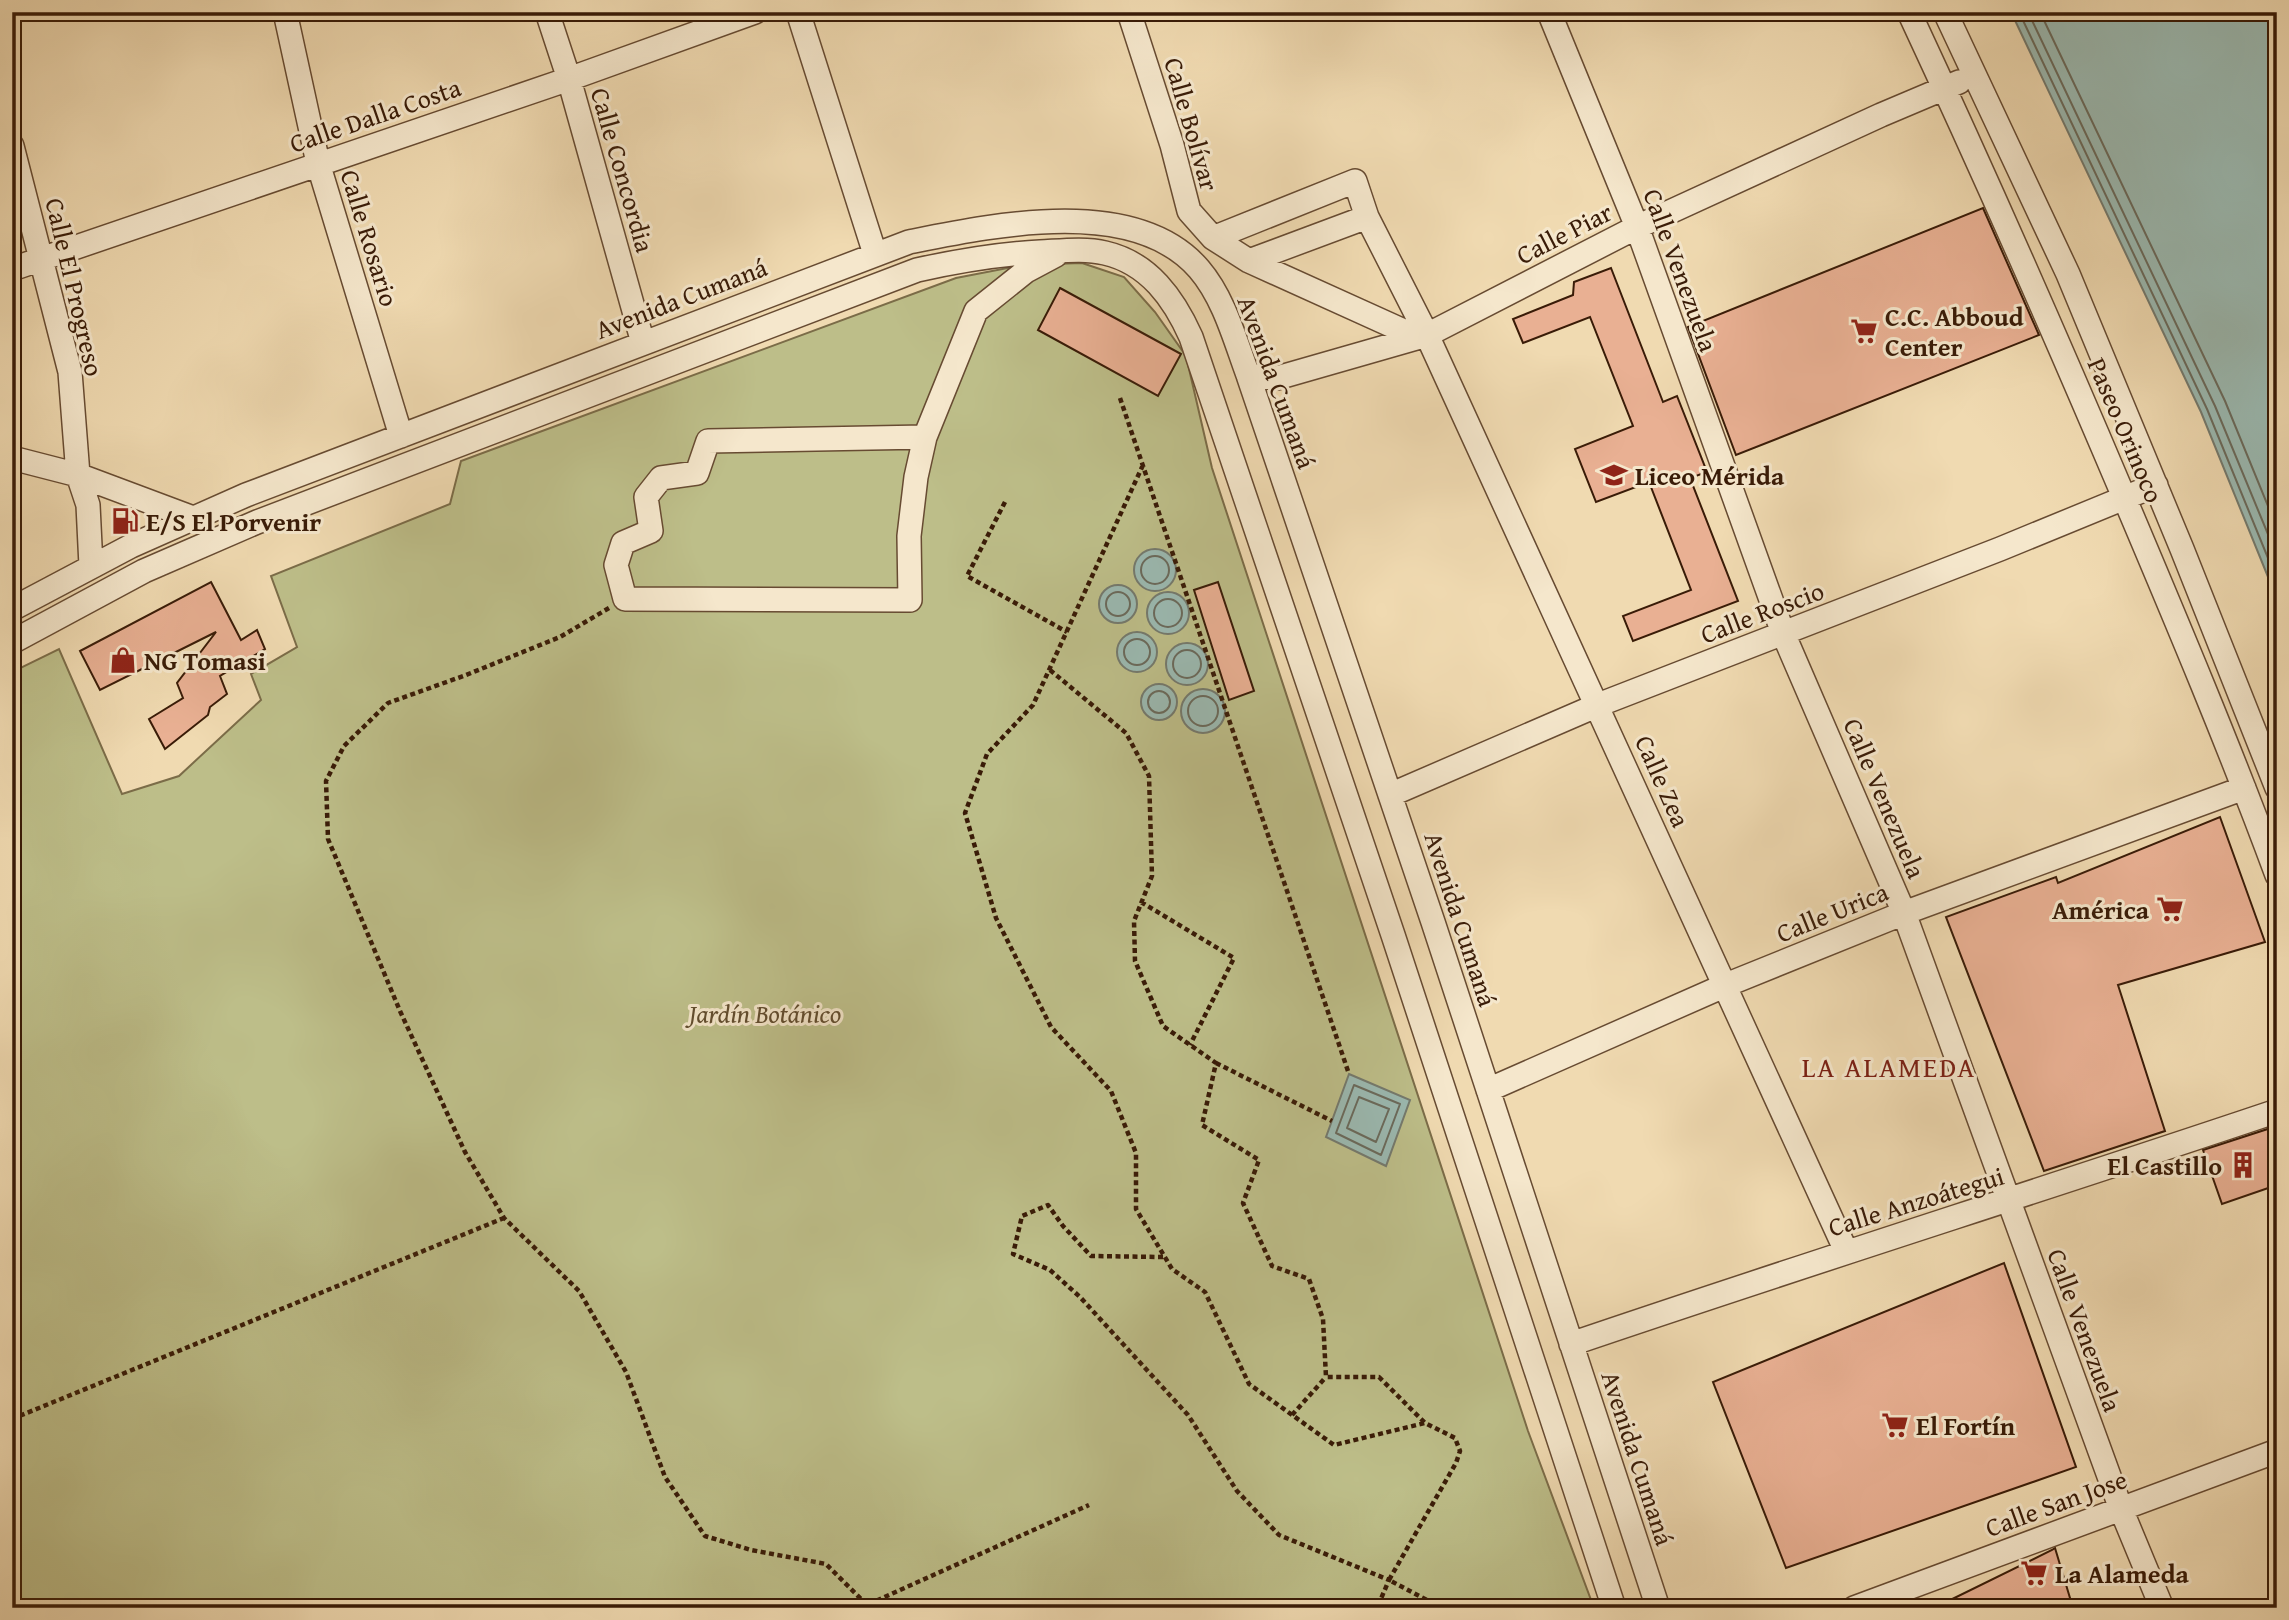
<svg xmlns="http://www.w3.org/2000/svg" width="2289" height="1620" viewBox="0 0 2289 1620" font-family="'Gentium Book Plus',serif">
  <rect width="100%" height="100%" fill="#f0dab1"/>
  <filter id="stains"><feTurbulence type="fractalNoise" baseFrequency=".00286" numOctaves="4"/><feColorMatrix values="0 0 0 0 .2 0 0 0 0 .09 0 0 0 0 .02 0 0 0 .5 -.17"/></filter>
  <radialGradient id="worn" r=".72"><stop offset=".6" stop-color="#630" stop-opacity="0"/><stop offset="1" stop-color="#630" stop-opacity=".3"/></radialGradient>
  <path fill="#bdbe89" stroke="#7b6c48" stroke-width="2" d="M1082 263 1124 277 1155 312 1186 356 1212 468 1528 1431 1594 1608H12V672L59 649 122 794 179 776 261 700 251 674 297 647 271 576 450 504 461 461 956 278 1023 265Z"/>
  <path fill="#9bbab2" stroke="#747a6e" stroke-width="2" d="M2011 12H2277V599L2201 412Z
    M1134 570a21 21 0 1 1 42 0a21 21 0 1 1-42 0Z
    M1099 604a19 19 0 1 1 38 0a19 19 0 1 1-38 0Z
    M1147 613a21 21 0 1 1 42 0a21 21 0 1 1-42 0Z
    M1117 652a20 20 0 1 1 40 0a20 20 0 1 1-40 0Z
    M1166 664a21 21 0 1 1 42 0a21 21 0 1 1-42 0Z
    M1141 702a18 18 0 1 1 36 0a18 18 0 1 1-36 0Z
    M1181 711a22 22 0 1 1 44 0a22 22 0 1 1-44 0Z
    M1349 1074 1410 1100 1386 1166 1326 1137Z"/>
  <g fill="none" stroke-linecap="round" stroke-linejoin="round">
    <path stroke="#6a6a5c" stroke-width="2" d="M2019 12 2207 409 2277 580
      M2028 12 2215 406 2277 556
      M2040 12 2225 401 2277 528
      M1141 570a14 14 0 1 1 28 0a14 14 0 1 1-28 0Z
      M1106 604a12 12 0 1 1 24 0a12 12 0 1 1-24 0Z
      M1154 613a14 14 0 1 1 28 0a14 14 0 1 1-28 0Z
      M1124 652a13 13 0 1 1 26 0a13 13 0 1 1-26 0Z
      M1173 664a14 14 0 1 1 28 0a14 14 0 1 1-28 0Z
      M1148 702a11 11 0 1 1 22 0a11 11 0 1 1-22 0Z
      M1188 711a15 15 0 1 1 30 0a15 15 0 1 1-30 0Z
      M1354 1085 1400 1104 1381 1155 1336 1133Z
      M1359 1097 1389 1109 1376 1142 1347 1128Z"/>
  </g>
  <path fill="#e9b093" stroke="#391b07" stroke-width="2" d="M1983 208 2039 335 1736 455 1688 327Z
    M1611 268 1663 402 1677 396 1707 472 1690 478 1738 601 1633 641 1623 616 1691 590 1649 482 1596 502 1575 449 1633 426 1590 317 1523 343 1513 319 1573 295 1574 282Z
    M1060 288 1181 354 1158 396 1038 330Z
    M211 582 241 640 257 630 265 649 220 676 227 694 210 707 208 715 165 749 149 719 183 698 177 683 216 632 100 690 80 651Z
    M1218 582 1254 691 1229 700 1194 590Z
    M2220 817 2265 942 2118 985 2165 1131 2044 1171 1946 917 2056 877 2058 883Z
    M2277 1126V1185L2222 1204 2203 1150Z
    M2004 1263 2076 1467 1786 1568 1713 1382Z
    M2055 1548 2073 1608H1934L2052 1550Z"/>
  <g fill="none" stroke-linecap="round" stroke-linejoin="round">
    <defs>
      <path id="minor" d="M285 12 318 163 401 436
        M547 12 569 79 643 343
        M798 12 875 254
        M1129 12 1172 145 1189 211 1213 238 1249 261 1417 337
        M1549 12 1637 227 1783 633 1904 913 2121 1509 2162 1608
        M1909 12C1984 173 2055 334 2124 497 2177 622 2230 748 2277 875
        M1945 12 2068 274 2182 549 2277 788
        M12 146 70 372 78 475 88 505 91 566
        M1213 238 1355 181 1367 217 1427 335 1846 1251
        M1249 261 1367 217
        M12 269 569 79 755 12
        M1248 375 1277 378 1427 335 1637 227 1881 115 1959 82
        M925 437 708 441 697 473 661 478 646 497 651 531 623 543 616 565 625 599 910 600 909 536 916 477 925 437 976 311 1026 271 1056 255
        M12 458 78 475 193 518
        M12 609 131 546 246 495 909 242C994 225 1135 195 1199 269 1224 298 1235 340 1248 375L1433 922 1658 1608
        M12 642 144 571 257 522 917 270C958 261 998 254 1040 252 1061 251 1085 248 1105 253 1149 263 1174 299 1191 337L1393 935 1614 1608
        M1390 795 1598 705 2000 549 2156 485
        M1488 1090 1726 985 1904 913 2244 788
        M1571 1344C1806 1264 2042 1190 2277 1111
        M1854 1608 2277 1451"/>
    </defs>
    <use href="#minor" stroke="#674b32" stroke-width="26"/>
    <path stroke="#391b07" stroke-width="4.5" stroke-dasharray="5 3.5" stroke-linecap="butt" d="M1120 398 1349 1074
      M1143 465 1033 705 987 754 965 813 996 918 1051 1027 1111 1091 1136 1153V1209L1172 1269 1205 1292 1249 1384 1334 1445 1425 1423 1455 1438 1460 1451 1456 1463 1389 1580 1442 1608
      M1005 502 967 576 1067 632
      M609 608 560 637 466 675 388 703 344 746 326 781 328 839 400 1011 465 1152 504 1218 579 1291 626 1372 665 1477 705 1536 751 1550 826 1564 870 1608
      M1050 670 1126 733 1149 776 1152 876 1134 921 1135 961 1163 1026 1216 1063 1202 1125 1259 1160 1243 1203 1272 1266 1309 1279 1323 1319 1326 1377H1379L1425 1423
      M1141 902 1234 958 1190 1045
      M1216 1063 1332 1121
      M1163 1257 1091 1256 1063 1226 1048 1205 1022 1216 1013 1254 1050 1270 1080 1297 1188 1415 1237 1491 1279 1535 1389 1580 1377 1608
      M1292 1415 1326 1377
      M12 1419 504 1218
      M869 1604 1089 1505"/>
    <use href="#minor" stroke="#f5e7cc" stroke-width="23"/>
  </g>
  <defs>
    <symbol id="supermarket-bare" viewBox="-9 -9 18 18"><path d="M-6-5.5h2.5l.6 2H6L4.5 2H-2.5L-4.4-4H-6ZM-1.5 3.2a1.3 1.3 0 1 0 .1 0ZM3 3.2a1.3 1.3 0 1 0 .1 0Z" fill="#8f2418" stroke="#f5e7cc" stroke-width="2.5" paint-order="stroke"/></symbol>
    <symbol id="school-bare" viewBox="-9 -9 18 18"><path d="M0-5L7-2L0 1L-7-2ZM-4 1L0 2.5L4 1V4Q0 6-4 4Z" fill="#8f2418" stroke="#f5e7cc" stroke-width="2.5" paint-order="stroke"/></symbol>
    <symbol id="fuel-bare" viewBox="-9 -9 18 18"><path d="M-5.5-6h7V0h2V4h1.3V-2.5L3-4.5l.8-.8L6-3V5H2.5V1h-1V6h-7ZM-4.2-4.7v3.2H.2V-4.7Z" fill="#8f2418" stroke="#f5e7cc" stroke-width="2.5" paint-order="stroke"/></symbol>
    <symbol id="shop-bare" viewBox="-9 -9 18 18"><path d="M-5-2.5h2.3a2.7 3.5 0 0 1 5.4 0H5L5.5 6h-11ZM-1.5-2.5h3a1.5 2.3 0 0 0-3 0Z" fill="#8f2418" stroke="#f5e7cc" stroke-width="2.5" paint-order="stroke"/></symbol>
    <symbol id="building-bare" viewBox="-9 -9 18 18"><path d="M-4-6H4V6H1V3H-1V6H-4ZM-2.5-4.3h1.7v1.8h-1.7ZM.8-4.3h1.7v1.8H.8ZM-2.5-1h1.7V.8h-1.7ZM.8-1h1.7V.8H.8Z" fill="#8f2418" stroke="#f5e7cc" stroke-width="2.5" paint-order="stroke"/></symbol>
  </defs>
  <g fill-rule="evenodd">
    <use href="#supermarket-bare" x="1845" y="312" width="38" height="38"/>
    <use href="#school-bare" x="1595" y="456" width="38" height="38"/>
    <use href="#fuel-bare" x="106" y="502" width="38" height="38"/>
    <use href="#shop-bare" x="104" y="641" width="38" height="38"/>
    <use href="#supermarket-bare" x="2151" y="890" width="38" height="38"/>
    <use href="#building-bare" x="2224" y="1146" width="38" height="38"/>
    <use href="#supermarket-bare" x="1876" y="1406" width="38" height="38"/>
    <use href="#supermarket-bare" x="2015" y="1554" width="38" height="38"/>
  </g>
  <g text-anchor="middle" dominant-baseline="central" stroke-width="6" stroke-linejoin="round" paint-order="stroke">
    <g font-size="26" fill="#391b07" stroke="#f5e7cc">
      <text transform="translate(375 115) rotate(-19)">Calle Dalla Costa</text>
      <text transform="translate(1192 124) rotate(74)">Calle Bolívar</text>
      <text transform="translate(623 170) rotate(74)">Calle Concordia</text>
      <text transform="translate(1564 233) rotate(-27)">Calle Piar</text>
      <text transform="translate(370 238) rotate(73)">Calle Rosario</text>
      <text transform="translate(1681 270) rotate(70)">Calle Venezuela</text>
      <text transform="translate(75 287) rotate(77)">Calle El Progreso</text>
      <text transform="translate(681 298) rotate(-21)">Avenida Cumaná</text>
      <text transform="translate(1277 382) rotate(70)">Avenida Cumaná</text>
      <text transform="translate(2126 430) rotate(67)">Paseo Orinoco</text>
      <text transform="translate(1762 612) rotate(-21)">Calle Roscio</text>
      <text transform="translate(1663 781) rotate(66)">Calle Zea</text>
      <text transform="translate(1885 798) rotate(67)">Calle Venezuela</text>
      <text transform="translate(1832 912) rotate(-22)">Calle Urica</text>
      <text transform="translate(1461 919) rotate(72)">Avenida Cumaná</text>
      <text transform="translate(1916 1201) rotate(-17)">Calle Anzoátegui</text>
      <text transform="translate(2085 1330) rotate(70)">Calle Venezuela</text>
      <text transform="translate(1638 1458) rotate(72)">Avenida Cumaná</text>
      <text transform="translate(2056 1503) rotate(-20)">Calle San Jose</text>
    </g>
    <g font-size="26" font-weight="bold" fill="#391b07" stroke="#f5e7cc" text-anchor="start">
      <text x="1885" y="316">C.C. Abboud<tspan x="1885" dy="30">Center</tspan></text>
      <text x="1635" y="475">Liceo Mérida</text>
      <text x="146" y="521">E/S El Porvenir</text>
      <text x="144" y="660">NG Tomasi</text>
      <text x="2149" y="909" text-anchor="end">América</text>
      <text x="2222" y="1165" text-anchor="end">El Castillo</text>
      <text x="1916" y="1425">El Fortín</text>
      <text x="2055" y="1573">La Alameda</text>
    </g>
    <g font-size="26" font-style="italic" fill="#614c2e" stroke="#f5e7cc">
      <text x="765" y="1013">Jardín Botánico</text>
    </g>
    <g font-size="28" letter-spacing="2" fill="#7a1f14" stroke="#f5e7cc">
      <text x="1889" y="1066">LA ALAMEDA</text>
    </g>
  </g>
  <rect width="2289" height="1620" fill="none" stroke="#f0dab1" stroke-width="42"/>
  <rect x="14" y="14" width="2261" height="1592" fill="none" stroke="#391b07" stroke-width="3.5"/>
  <rect x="21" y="21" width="2247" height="1578" fill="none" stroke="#391b07" stroke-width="2"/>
  <rect width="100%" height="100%" filter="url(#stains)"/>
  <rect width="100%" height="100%" fill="url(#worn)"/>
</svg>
